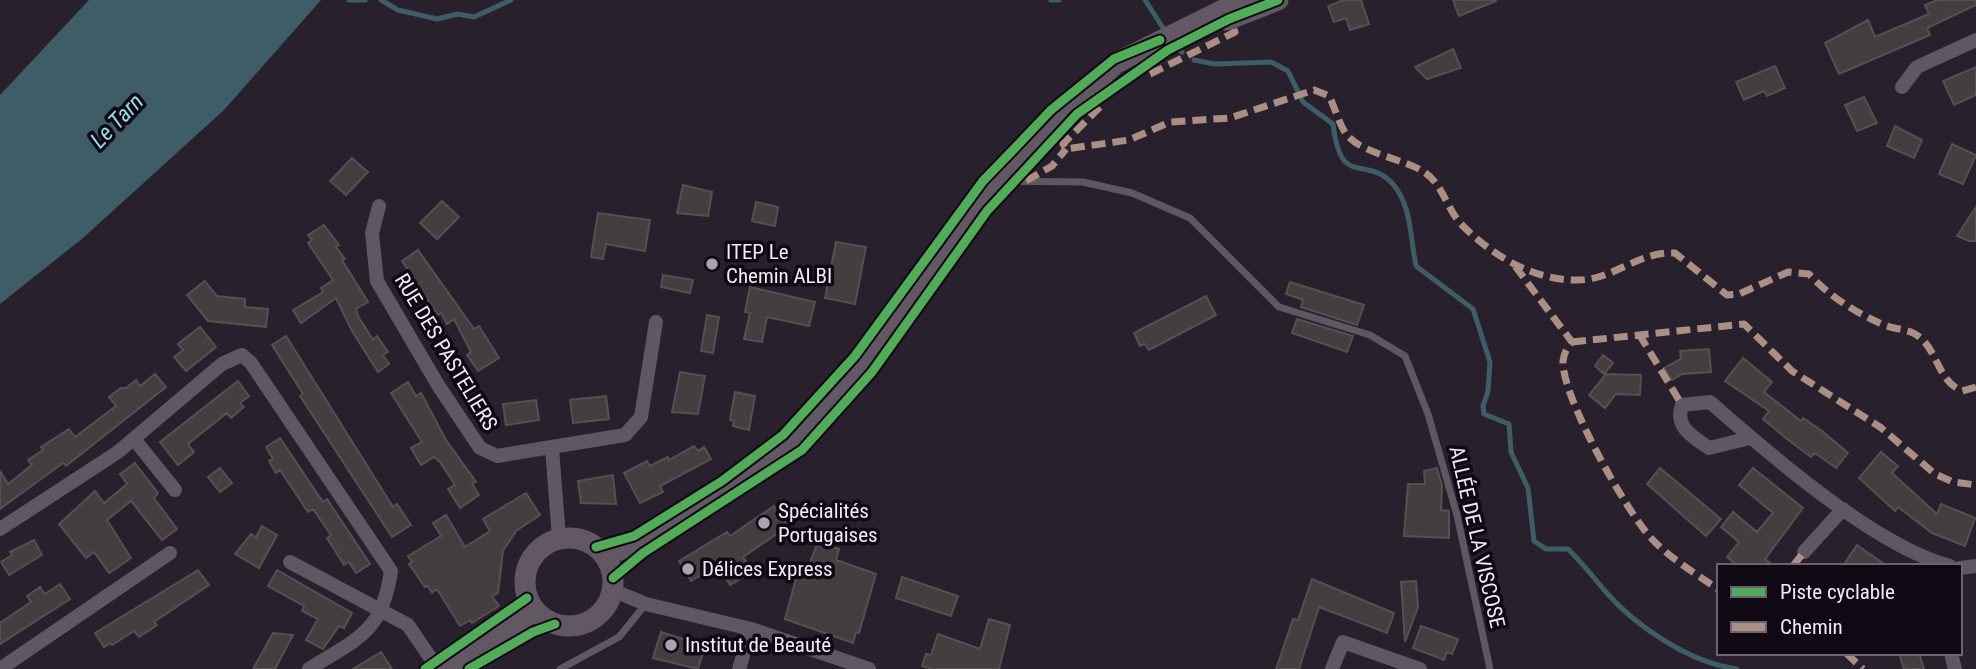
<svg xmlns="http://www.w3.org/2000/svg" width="1976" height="669" viewBox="0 0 1976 669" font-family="'Roboto Condensed',sans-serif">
  <rect width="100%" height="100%" fill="#29202d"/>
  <path fill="#3e5d66" d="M89 0H321L224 110 83 238 0 304V95Z"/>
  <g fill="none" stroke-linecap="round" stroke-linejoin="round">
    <path stroke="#3e5d66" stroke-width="5" d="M349 0H365
      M381 0 398 10 437 19 458 14 474 17 511 0
      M1051 0H1059
      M1145 0 1167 34
      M1172 42 1182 52
      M1194 60 1215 64 1271 62 1288 71 1303 102 1333 124C1341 190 1364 154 1392 183 1412 205 1410 238 1416 266L1473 309 1490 362 1488 391 1483 406 1484 414 1509 424 1511 452 1528 488 1534 541 1546 549H1568C1581 562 1592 575 1604 590 1635 626 1690 663 1737 669"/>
  </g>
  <path fill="#453e40" stroke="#574f50" stroke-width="2" d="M1344 0H1361L1369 24 1350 30 1346 18 1334 22 1328 6Z
    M1453 0H1496V1L1459 16Z
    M1937 0H1976V5L1927 28 1930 35 1839 74 1825 43 1868 20 1875 37 1929 14 1925 5Z
    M1453 49 1461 68 1427 79 1415 67Z
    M1775 66 1785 88 1767 96 1764 91 1744 100 1736 82Z
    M1976 67V95L1954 105 1943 81Z
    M1864 97 1877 123 1857 131 1845 105Z
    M1895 126 1922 140 1914 158 1887 146Z
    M1952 144 1976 155 1963 184 1939 174Z
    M352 158 368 172 346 195 330 181Z
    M683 185 712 192 708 216 677 213Z
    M442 201 459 217 437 239 420 223Z
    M756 202 778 207 775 226 752 221Z
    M1976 207V241H1969L1957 236Z
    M598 213 650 220 645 251 606 244 603 259 591 257Z
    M324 225 339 245 336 247 345 259 342 260 368 302 356 309 358 316 373 340 377 336 388 352 383 355 389 364 378 372 352 331 336 298 301 323 293 310 323 292 321 288 333 280 308 243 312 240 308 235Z
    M836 242 866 247 855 304 825 298Z
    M418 250 474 329 479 326 499 358 478 371 467 355 471 352 454 319 447 324 441 313 438 315 402 261Z
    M663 275 693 280 690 293 661 287Z
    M205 281 217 296 245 299V307L268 309 266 327 208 321 187 295Z
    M1290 282 1364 305 1357 325 1301 307 1303 300 1286 294Z
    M750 287 815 302 809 326 767 317 762 342 744 339 750 313 745 312Z
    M1206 296 1216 315 1149 350 1145 344 1140 346 1134 333Z
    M707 315 719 317 713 353 701 351Z
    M1297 319 1353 336 1347 352 1292 333Z
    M200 327 216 347 186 371 174 357 183 350 178 344Z
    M286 336 393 507 397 504 411 525 392 537 300 396 303 394 272 345Z
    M1709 349 1711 372 1682 374 1672 380 1664 368 1681 359 1680 351Z
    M1603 355 1613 363 1604 374 1595 366Z
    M1743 358 1772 382 1764 392 1801 421 1803 418 1822 431 1848 453 1836 468 1815 453 1811 457 1787 439 1763 419 1769 411 1725 381Z
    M680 372 705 376 698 414 672 412Z
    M155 374 166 387 66 466 63 463 0 509V471L8 484 32 465 28 460 43 450 41 447 69 429 75 437 116 406 109 397 121 388H126L136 380 140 386Z
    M1606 374 1641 375 1640 395 1616 394 1605 408 1589 395Z
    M238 381 249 396 240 403 244 407 231 418 227 413 188 444 194 452 178 465 160 442Z
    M408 382 416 396 421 393 446 440 476 482 472 484 479 495 460 508 448 489 455 485 440 462 434 457 421 465 411 448 422 442 391 393Z
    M735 392 755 396 749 430 733 426 734 421 730 420Z
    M606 396 609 419 573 423 570 400Z
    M536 400 539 420 506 425 503 404Z
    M280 438 323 502 327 499 370 564 356 573 349 562 344 565 327 538 331 535 313 509 308 512 280 470 276 473 269 461 273 459 266 447Z
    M694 446 698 451 704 447 711 459 660 486 663 492 640 503 624 473 647 461 650 466 668 457 669 460Z
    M1881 452 1898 466 1892 473 1937 514 1941 504 1975 518 1965 546 1932 533 1898 507 1895 511 1859 478Z
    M135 463 158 493 154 498 177 529 162 540 131 501 107 520 131 558 109 573 94 552 86 558 59 524 95 491 104 503 127 484 120 474Z
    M220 468 232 483 220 492 208 477Z
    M1437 468 1442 486 1441 510 1449 511V538L1404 536 1408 484H1425L1424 471Z
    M1660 468 1721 519 1706 536 1647 484Z
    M1753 468 1803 508 1765 559 1774 566H1738L1727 557 1739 542 1721 527 1733 512 1757 532 1773 513 1739 485Z
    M613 475 616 504 581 503 578 481Z
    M526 493 540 515 516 531 503 551 498 593 492 596 499 606 472 623 470 620 460 626 437 589 432 593 428 586 425 587 409 564 412 562 408 556 441 536 433 523 446 515 465 547 490 531 483 519Z
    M774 506 788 526 743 557 753 572 730 585 718 565 691 581 679 561 727 532 730 536Z
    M262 526 277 535 259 568 235 554 251 534 256 537Z
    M34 540 42 555 9 575 1 562 12 555 10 552Z
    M818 542 839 549 836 560 876 574 859 633 856 632 853 643 785 619 796 578 803 580Z
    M1857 545 1887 566H1843Z
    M198 570 209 585 154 622 157 625 139 637 134 631 112 645 110 643 104 647 95 633Z
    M277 570 352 613 344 628 339 626 323 649 306 640 318 619 302 611 304 606 268 586Z
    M902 577 958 596 951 616 896 598Z
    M1312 579 1394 613 1387 633 1319 607 1299 669H1276L1293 619 1298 620Z
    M1416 581 1418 607 1405 642 1401 582Z
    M60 584 70 599 0 644V623L31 602 27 596 40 587 45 594Z
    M989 619 1010 625 999 669H932L922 666 926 654 931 655 938 634 980 649Z
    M1421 626 1458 639 1452 654 1447 652 1444 660 1413 648Z
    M661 632 705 646 698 669 653 658Z
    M273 633 293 635 275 669H253Z
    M381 652 392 669H353Z
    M1899 653H1919L1924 669H1904Z"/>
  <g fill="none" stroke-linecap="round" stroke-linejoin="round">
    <path stroke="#5f5863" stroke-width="7" d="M1002 181 1083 182 1132 193 1190 218 1279 307 1370 335 1405 356 1428 414 1457 515 1490 669
      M560 669 619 637 645 605"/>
    <path stroke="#5f5863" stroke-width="14" d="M1902 87 1917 67 1976 40
      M379 206 372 233 377 281 438 385 480 448 497 456 625 435 641 417 656 322
      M1750 438 1709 448C1693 437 1674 427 1682 405L1710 402C1768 453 1876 547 1950 566
      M134 439 175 490
      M552 448 559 538
      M0 529 118 452 222 364 242 355 251 363 391 571C382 633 358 638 309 669
      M1804 552 1843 509
      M290 562 408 625 438 669
      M1960 568 1976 566
      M612 590 646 604 751 629 869 669
      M1951 653 1955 669
      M0 669 170 553
      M739 669 751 629
      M1332 669 1343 642 1420 669"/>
    <path stroke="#625863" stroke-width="21" d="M1227 20 1278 0
      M525 582a44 44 0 1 1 88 0a44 44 0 1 1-88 0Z
      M605 556 644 540 793 443 851 376 994 180 1116 63 1243 0
      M442 669 535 611"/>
    <path stroke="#ac8f84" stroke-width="7" stroke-dasharray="14 7" stroke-linecap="butt" d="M1150 74 1235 32 1229 19
      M1100 107 1063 144 1066 149 1129 140 1170 122 1230 118 1314 90 1329 96C1335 107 1339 125 1347 135 1361 153 1404 159 1424 172 1442 183 1447 209 1461 224 1491 255 1534 281 1578 280 1613 280 1639 251 1675 253L1727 295 1739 294 1788 272 1809 274C1829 296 1856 313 1884 325 1894 329 1906 329 1915 334 1938 347 1936 380 1962 391L1976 387
      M1026 181 1052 166 1066 149
      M1515 266 1572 342C1567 348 1564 353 1563 361 1561 395 1626 511 1651 538 1669 558 1697 574 1719 590
      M1639 334 1682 405
      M1572 342 1744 324 1792 371 1880 427 1935 474 1953 482 1976 485
      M1793 566 1804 552
      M1846 653 1863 669"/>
    <defs>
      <path id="cycleway" d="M596 547 634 536 722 481 783 435 855 356 983 181 1014 149 1051 110 1114 59 1160 40
        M613 578 643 553 802 450 872 372 987 211 1077 114 1168 50 1229 19 1278 0
        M425 669 527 598
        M469 669 533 632 555 624"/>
    </defs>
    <use href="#cycleway" stroke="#100913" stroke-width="13"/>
    <use href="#cycleway" stroke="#51ab58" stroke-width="9"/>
  </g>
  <g fill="#aca3b1" stroke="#100913" stroke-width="2.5">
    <circle cx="712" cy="264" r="7"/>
    <circle cx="764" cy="523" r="7"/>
    <circle cx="688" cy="569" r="7"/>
    <circle cx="671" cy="645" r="7"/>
  </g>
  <g text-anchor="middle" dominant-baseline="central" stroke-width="7" stroke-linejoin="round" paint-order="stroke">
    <g font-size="21" fill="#f3e9f8" stroke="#100913" text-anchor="start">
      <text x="726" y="252">ITEP Le<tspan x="726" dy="24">Chemin ALBI</tspan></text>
      <text x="778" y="511">Spécialités<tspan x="778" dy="24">Portugaises</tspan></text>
      <text x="702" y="569">Délices Express</text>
      <text x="685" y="645">Institut de Beauté</text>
    </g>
    <g font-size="21" fill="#f3e9f8" stroke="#100913">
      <text transform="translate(446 352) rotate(59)">RUE DES PASTELIERS</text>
      <text transform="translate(1477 537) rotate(77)">ALLÉE DE LA VISCOSE</text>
    </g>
    <g font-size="23" font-style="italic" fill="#96daec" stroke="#100913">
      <text transform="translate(117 121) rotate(-46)">Le Tarn</text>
    </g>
  </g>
  <rect x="1717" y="564" width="245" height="91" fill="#100913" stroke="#6b636f" stroke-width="2"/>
  <rect x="1731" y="587" width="35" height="10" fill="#51ab58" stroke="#6b636f" stroke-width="2"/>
  <text x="1780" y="599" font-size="21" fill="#f3e9f8">Piste cyclable</text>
  <rect x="1731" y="622" width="35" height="10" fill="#ac8f84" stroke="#6b636f" stroke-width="2"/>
  <text x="1780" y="634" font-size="21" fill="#f3e9f8">Chemin</text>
</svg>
